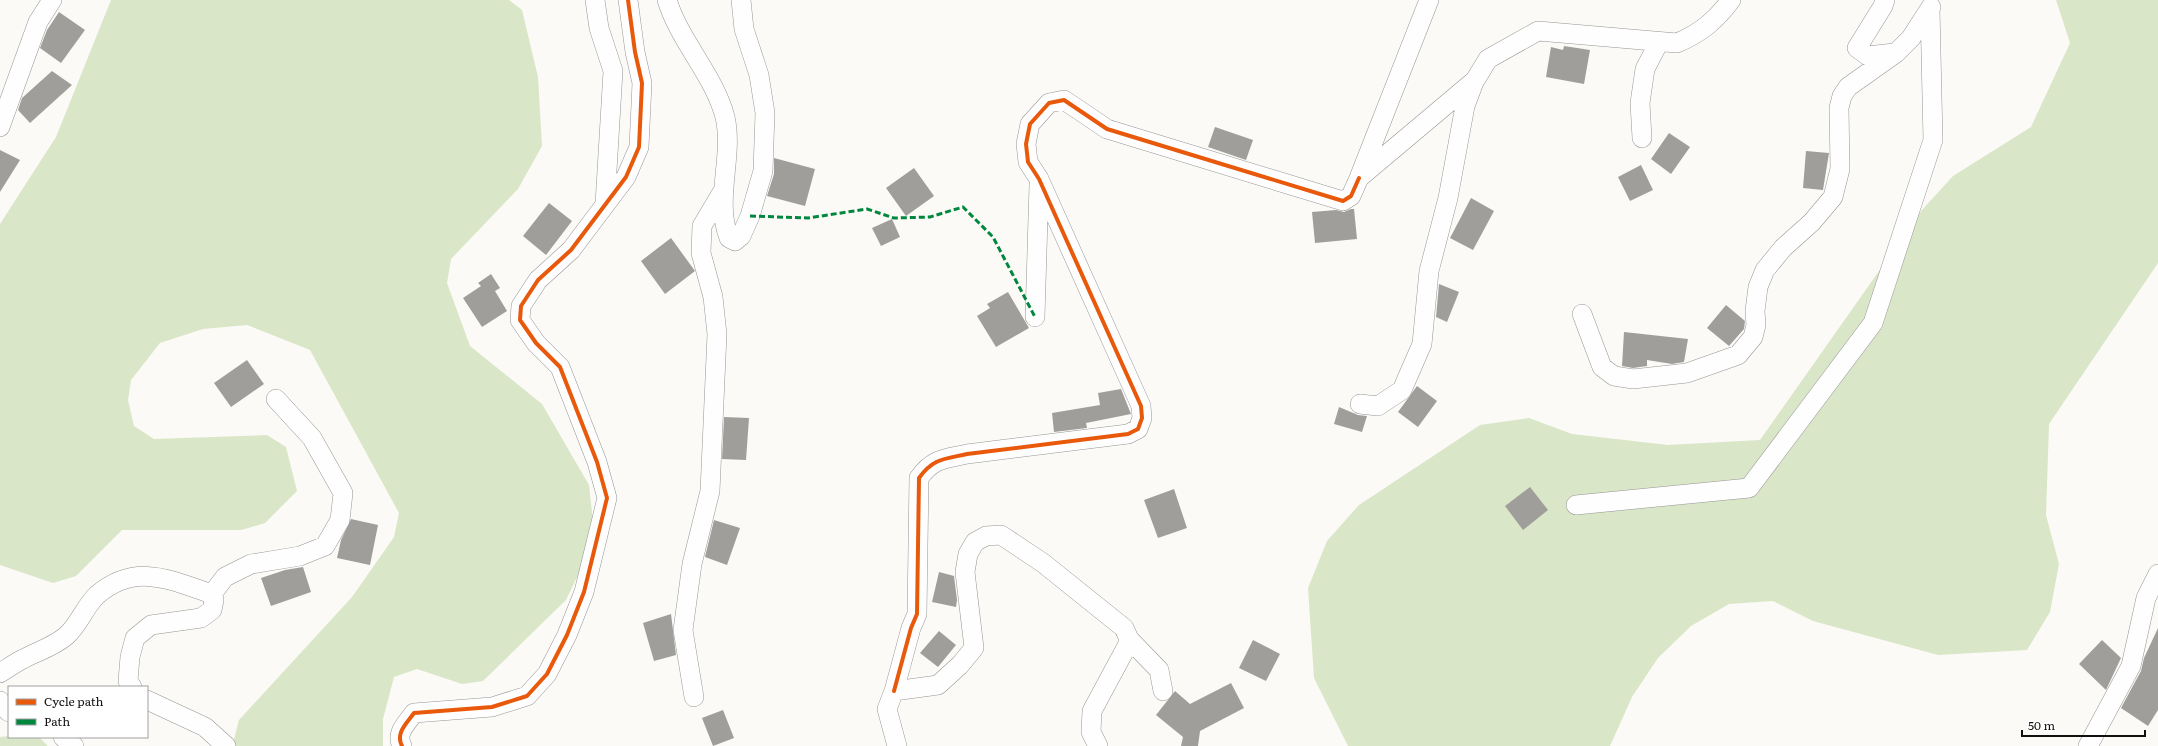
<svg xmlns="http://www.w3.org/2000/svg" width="2158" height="746" viewBox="0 0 2158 746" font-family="Literata,serif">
  <rect width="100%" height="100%" fill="#fcfaf6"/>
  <path fill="#d9e6c7" d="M111 0H509L522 10 538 77 542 146 518 189 451 259 447 283 470 346 542 404 589 485 595 540 566 600 483 681 462 684 417 669 394 677 383 719V746H235L233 743 239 720 352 597 394 537 399 513 310 350 247 325 203 329 160 343 131 380 128 400 134 426 154 439 267 435 286 447 297 491 265 523 241 530H122L76 576 53 583 0 565V224L56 137Z
    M2056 0H2158V263L2049 424 2046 515 2059 564 2050 612 2027 650 1938 655 1813 621 1773 601 1729 604 1691 626 1658 658 1632 697 1610 746H1348L1314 678 1308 588 1327 541 1359 505 1480 425 1529 418 1572 434 1668 445 1760 440 1922 210 1953 176 2031 127 2070 43Z
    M9 736 39 737 48 746H0V737Z"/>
  <path fill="#a09e9b" d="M59 12 85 30 61 63 40 48 47 30Z
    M1564 46 1590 50 1584 84 1546 77 1551 47 1563 50Z
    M52 71 72 85 30 123 18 110 22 98Z
    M1215 127 1253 140 1246 160 1208 147Z
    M1669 133 1690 147 1671 174 1651 159Z
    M0 150 20 160 0 192Z
    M1806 151 1829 153 1823 190 1803 188Z
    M774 158 815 169 805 206 767 196 774 174Z
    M1641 165 1653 190 1630 201 1618 177Z
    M914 168 934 196 906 216 886 188Z
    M1471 198 1494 211 1473 250 1450 238Z
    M549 203 572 221 546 255 523 236Z
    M1351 209H1354L1357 239 1315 243 1312 212 1336 210 1344 212Z
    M892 219 900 237 881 246 872 228Z
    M671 238 695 271 665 294 641 261Z
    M491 274 500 288 495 291 507 311 482 327 463 298 481 286 478 283Z
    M1439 284 1459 292 1447 322 1436 317Z
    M1008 292 1029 328 996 347 977 316 990 308 987 304Z
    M1726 305 1745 321 1744 329 1729 346 1707 328Z
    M1624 332 1688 339 1684 362 1672 364 1647 360V366L1633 368 1622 366Z
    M247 360 264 384 231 407 214 383Z
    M1417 386 1437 401 1418 427 1398 412Z
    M1121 389 1131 414 1086 423 1087 428 1054 432 1052 413 1100 405 1098 393Z
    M1339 407 1358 415 1367 416 1362 432 1334 424Z
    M724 417 749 418 746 460 722 459Z
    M1530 487 1548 510 1523 530 1505 506Z
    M1174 489 1187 528 1158 538 1144 500Z
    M351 519 378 525 370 565 337 558 341 540Z
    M714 520 740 528 727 565 705 557Z
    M303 567 311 592 271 606 261 578 285 570Z
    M939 572 954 576 957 600 956 607 932 602Z
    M671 614 676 655 654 661 643 623Z
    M2158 628V710L2148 726 2121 708 2141 671 2144 658Z
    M939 631 956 645 938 667 920 653Z
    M1253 640 1280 654 1266 681 1239 668Z
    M2102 640 2121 658 2106 690 2079 664Z
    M1231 683 1244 708 1200 731 1198 746H1181L1183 737 1156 715 1175 691 1190 704Z
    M723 710 734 738 713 746 702 718Z"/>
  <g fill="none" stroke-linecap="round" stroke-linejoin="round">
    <defs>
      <path id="minor" d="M595 0 599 28 613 71 605 204
        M667 0C680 42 714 75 725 117 734 156 714 200 729 238L735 241 741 236 750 216 763 171 765 113 759 75 744 29 741 0
        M1885 0 1883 6 1857 48 1868 56 1894 53
        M0 127 38 22 52 0
        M1642 138 1640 103 1645 69 1659 42
        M1360 177 1473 82
        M1582 314 1602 367 1614 376 1633 379 1687 373 1738 355 1753 337 1756 325 1755 311 1758 287 1765 270 1783 248 1812 222 1833 197 1840 169 1839 108 1842 96 1848 87 1896 53 1911 38 1931 7
        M1035 317 1039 185
        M1360 404 1378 406 1402 390 1422 344 1429 271 1448 198 1465 106 1474 82 1488 59 1538 31 1677 43C1701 33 1716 20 1731 0
        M1576 505 1749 488 1873 323 1933 140 1930 9
        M212 594 225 577 251 564 300 556 325 546 340 520 343 493 312 438 276 399
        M1129 639 1159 670 1163 691
        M0 673C8 668 15 663 23 659 38 651 53 647 66 636 79 625 85 606 97 595 136 562 170 580 212 594L214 600 212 610 201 618 151 625 135 638 130 657 128 681 132 687
        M894 691 911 628 917 614 919 478C933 458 945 459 967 454L1128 434 1138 429 1142 418 1141 406 1039 179 1028 162 1026 144 1030 124 1049 103 1064 100 1107 129 1343 201 1351 196 1359 178 1429 0
        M694 697 683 630 692 564 710 491 717 334 713 297 701 253 702 226 724 189
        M147 700 205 727 226 746
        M0 701 1 705 9 712
        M63 737 74 746
        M402 746C395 733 407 723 414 713L492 707 527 696 547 674 567 635 584 592 607 498 597 462 560 367 536 343 520 320 521 306 538 280 571 250 626 177 639 147 642 83 635 52 628 0
        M897 746 887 709 894 691 938 685 960 665 974 648 965 572 968 554 975 542 986 536 1001 535 1043 563 1124 628 1129 639 1127 646 1092 711 1091 732 1098 746
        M2088 746 2131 666 2146 598 2158 574"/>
    </defs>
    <use href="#minor" stroke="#969594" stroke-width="20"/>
    <use href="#minor" stroke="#fffefe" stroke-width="19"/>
    <path stroke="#00873e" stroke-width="3" stroke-dasharray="6 3" stroke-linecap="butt" d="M750 216 808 218 867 209 894 218 930 217 963 207 993 237 1035 317"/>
    <defs>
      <path id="cycleway" d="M894 691 911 628 917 614 919 478C933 458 945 459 967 454L1128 434 1138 429 1142 418 1141 406 1039 179 1028 162 1026 144 1030 124 1049 103 1064 100 1107 129 1343 201 1351 196 1359 178
        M402 746C395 733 407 723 414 713L492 707 527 696 547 674 567 635 584 592 607 498 597 462 560 367 536 343 520 320 521 306 538 280 571 250 626 177 639 147 642 83 635 52 628 0"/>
    </defs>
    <use href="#cycleway" stroke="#fff" stroke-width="6"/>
    <use href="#cycleway" stroke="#e8590c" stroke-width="4"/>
  </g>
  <rect x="8" y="686" width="140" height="52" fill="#ffffff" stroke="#9f9f9f"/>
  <rect x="16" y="699" width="20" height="6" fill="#e8590c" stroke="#9f9f9f"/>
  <text x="44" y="706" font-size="12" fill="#101010">Cycle path</text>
  <rect x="16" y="719" width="20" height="6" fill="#00873e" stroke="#9f9f9f"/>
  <text x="44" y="726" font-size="12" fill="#101010">Path</text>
  <path d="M2022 730v6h123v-6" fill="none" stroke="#101010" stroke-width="2"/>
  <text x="2028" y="730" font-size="12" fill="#101010" stroke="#ffffff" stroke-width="3" paint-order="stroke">50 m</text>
</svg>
